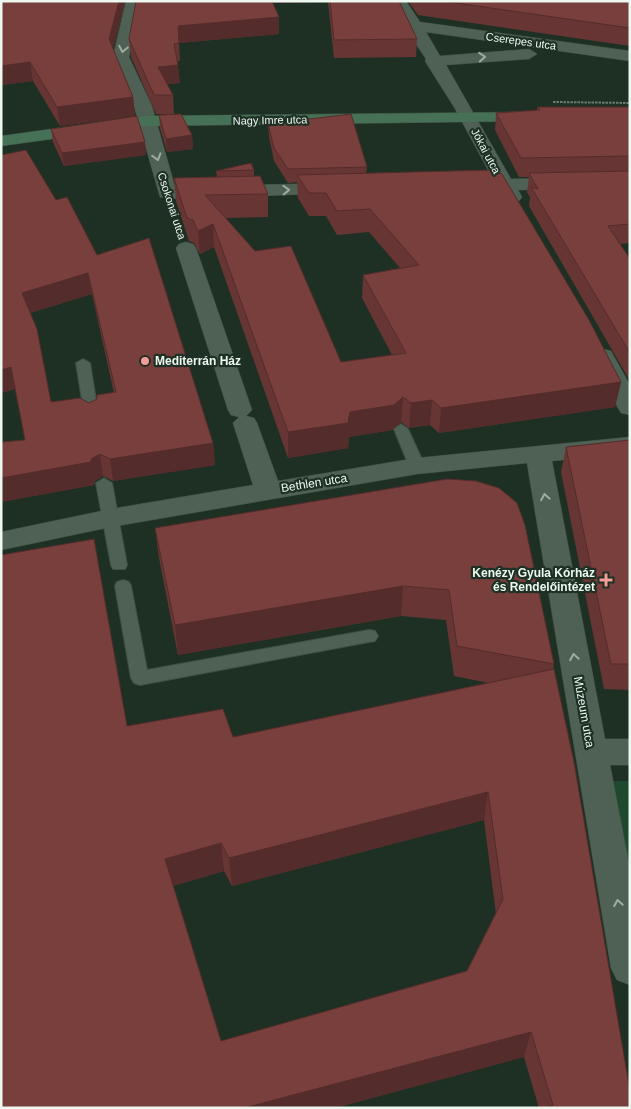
<svg xmlns="http://www.w3.org/2000/svg" width="631" height="1109" viewBox="0 0 631 1109" font-family="Helvetica,sans-serif">
  <rect width="100%" height="100%" fill="#1e3024"/>
  <path fill="#1e492e" d="M611 781H630V886Z"/>
  <g fill="none" stroke-linecap="round" stroke-linejoin="round">
    <defs>
      <path id="lane" d="M83 359 90 363 99 419 92 423 85 419 76 363Z
        M401 424 408 429 425 466 422 469 417 471 409 466 394 429Z
        M104 478 112 483 127 565 125 569H113L111 565 96 483Z
        M123 580 129 582 131 586 147 670 369 630 375 631 378 636 375 641 369 642 140 685 134 683 131 678 115 586 117 582Z"/>
      <path id="street" d="M126 1H140L129 57 152 106 175 187 336 183 343 185 345 189 343 193 167 199 160 197 134 106 113 57Z
        M392 1H406L420 22 630 51V61L426 32 440 56 529 49 537 54 529 59 446 65 511 179 630 176V188L518 190 522 197 519 201H505L499 190 464 189 462 185 464 181 493 179 454 107 425 61 426 59 404 26Z
        M186 242 193 244 196 248 252 410 246 416 254 418 257 423 278 481 417 458 630 437V453L552 461 605 739H630V765H610L630 869V985L617 980 611 968 527 463 417 474 111 527 1 550V532L111 509 253 485 233 423 239 417 231 415 228 410 176 248 179 244Z
        M603 349 611 351 630 385V415L621 413 618 408 592 356 595 351Z"/>
      <path id="secondary" d="M533 112 539 113 542 117 539 121 146 126 1 146V136L146 116Z"/>
    </defs>
    <use href="#lane" stroke="#3e4e43" stroke-width="2"/>
    <use href="#street" stroke="#3e4e43" stroke-width="1"/>
    <use href="#secondary" stroke="#3e4e43" stroke-width="1"/>
    <path stroke="#6c7c71" stroke-width="2" stroke-dasharray="2.5 1" stroke-linecap="butt" d="M553 102 630 103"/>
    <use href="#lane" fill="#4e6154" fill-rule="evenodd"/>
    <use href="#street" fill="#4e6154" fill-rule="evenodd"/>
    <use href="#secondary" fill="#477157" fill-rule="evenodd"/>
  </g>
  <path fill="#673634" fill-rule="evenodd" d="M1 1H125L113 49 133 97 135 116 60 126 33 81 1 85Z
    M136 1H399L417 39 416 57 334 58 328 2 272 3 279 34 179 43 180 61H177L180 83 167 84 173 95 174 114H156L131 57 129 39Z
    M408 1H630V46L418 15Z
    M537 107H630V243L620 244 630 259V381L529 206 530 197 527 192 529 177H519L495 130 496 113 537 110Z
    M159 115 192 135 193 149 167 152 160 128Z
    M268 124 367 167 366 173 621 382 615 407 439 433 430 425 409 428 401 422 392 430 349 437 348 448 288 458 214 247 200 254 194 243 189 241 176 201 174 178 217 177 216 171 254 170V176L268 194V217L226 218 341 362 392 355 362 298 363 275 400 268 369 232 337 235 326 216H309L298 198 297 182 288 183 274 161 269 137Z
    M51 129 145 142 146 155 64 166 53 142Z
    M56 200 97 255 213 443 215 465 113 481 103 476 95 481 94 485 1 502V442L25 440 15 389 1 393ZM92 294 114 393 89 403 51 402 30 313Z
    M630 440V690L604 689 561 472 566 447Z
    M447 479 554 664 553 669 630 1108H539L524 1057 335 1108H1L127 726 233 737 489 683 454 676 446 620 401 616 178 655 159 558 155 528ZM484 820 496 914 467 971 221 1041 173 886 224 871 232 886Z"/>
  <path fill="#542c2b" d="M119 1H125L111 57 109 39Z
    M279 17V34L179 43 180 61 178 26Z
    M30 62 33 81 1 85V66Z
    M178 65 180 83 159 85 158 67Z
    M133 97 135 116 60 126 57 107Z
    M192 135 193 149 167 152 166 139Z
    M145 142 146 155 64 166 62 153Z
    M213 224 214 247 200 254 198 231Z
    M88 273 92 294 26 314 22 293Z
    M11 367 15 389 1 393V370Z
    M621 382 615 407 439 433 441 408Z
    M403 397 401 422 392 430 349 437 348 448 288 458V432L350 412Z
    M432 400 430 425 409 428 411 403Z
    M213 443 215 465 113 481 110 459Z
    M100 454 103 476 95 481 94 485 1 502V478L91 459Z
    M403 586 401 616 178 655 175 625Z
    M488 792 484 820 232 886 229 858Z
    M221 843 224 871 169 887 165 859Z
    M531 1032 524 1057 335 1108H244Z"/>
  <path fill="#783f3d" stroke="#542c2b" fill-rule="evenodd" d="M1 1H119L109 39 133 97 57 107 30 62 1 66Z
    M136 1H272L279 17 178 26 179 43 174 44 178 65 158 67 173 95H154L129 39Z
    M330 1H399L417 39 334 40Z
    M442 1H630V28Z
    M537 107H630V156L521 158 496 113 540 110Z
    M181 114 192 135 166 139 159 115Z
    M351 114 367 167 288 169 274 148 268 124Z
    M137 116 145 142 62 153 51 129Z
    M26 150 56 200 67 197 97 255 149 238 213 443 110 459 100 454 91 459V462L1 478V442L25 440 11 367 1 370V155ZM88 273 116 392 97 395V399L89 403 80 398 51 402 37 329 22 293Z
    M251 163 254 170 216 171Z
    M491 170 502 174 589 320 621 382 441 408 432 400 411 403 403 397 394 405 350 412 348 423 288 432 213 224 198 231 193 220 187 218 174 178 260 176 268 194 205 195 255 251 291 246 341 362 406 353 363 275 419 265 370 209 337 211 326 193H309L297 175Z
    M630 171V224L608 226 630 259V353L531 187 538 189 529 173Z
    M630 440V664H611L566 447Z
    M447 479 476 481 499 488 517 503 525 525 554 664 457 646 449 590 403 586 175 625 155 528Z
    M94 539 127 726 223 709 233 737 554 669 574 762 630 1091V1108H545L553 1105 531 1032 244 1108H1V555ZM488 792 503 899 467 971 221 1041 165 859 221 843 229 858Z"/>
  <defs><path id="oneway-chevron" d="M-2-3.5L2.5 0L-2 3.5" fill="none" stroke-width="1.6" stroke-linecap="round" stroke-linejoin="round" transform="scale(1.25)"/></defs>
  <g stroke="#9eaca2">
    <use href="#oneway-chevron" transform="translate(123 49) rotate(101)"/>
    <use href="#oneway-chevron" transform="translate(482 57) rotate(-4)"/>
    <use href="#oneway-chevron" transform="translate(157 157) rotate(74)"/>
    <use href="#oneway-chevron" transform="translate(286 190) rotate(-2)"/>
    <use href="#oneway-chevron" transform="translate(545 497) rotate(-100)"/>
    <use href="#oneway-chevron" transform="translate(574 657) rotate(-100)"/>
    <use href="#oneway-chevron" transform="translate(618 903) rotate(-100)"/>
  </g>
  <g fill="#f59b98" stroke="#1e3024" stroke-width="2">
    <circle cx="145" cy="361" r="5"/>
    <path d="M603.5 572.5h5v5h5v5h-5v5h-5v-5h-5v-5h5z"/>
  </g>
  <g text-anchor="middle" dominant-baseline="central" stroke-width="4.5" stroke-linejoin="round" paint-order="stroke">
    <g font-size="11" fill="#edf8f0" stroke="#1e3024">
      <text transform="translate(521 41) rotate(8)">Cserepes utca</text>
      <text transform="translate(270 120) rotate(-1)">Nagy Imre utca</text>
      <text transform="translate(486 151) rotate(62)">Jókai utca</text>
      <text transform="translate(172 206) rotate(72)">Csokonai utca</text>
    </g>
    <g font-size="12" font-weight="bold" fill="#edf8f0" stroke="#1e3024" text-anchor="start">
      <text x="155" y="361">Mediterrán Ház</text>
      <text x="595" y="573" text-anchor="end">Kenézy Gyula Kórház<tspan x="595" dy="14">és Rendelőintézet</tspan></text>
    </g>
    <g font-size="12" fill="#edf8f0" stroke="#1e3024">
      <text transform="translate(314 483) rotate(-9)">Bethlen utca</text>
      <text transform="translate(584 712) rotate(80)">Múzeum utca</text>
    </g>
  </g>
  <rect width="631" height="1109" fill="none" stroke="#edf8f0" stroke-width="5"/>
</svg>
